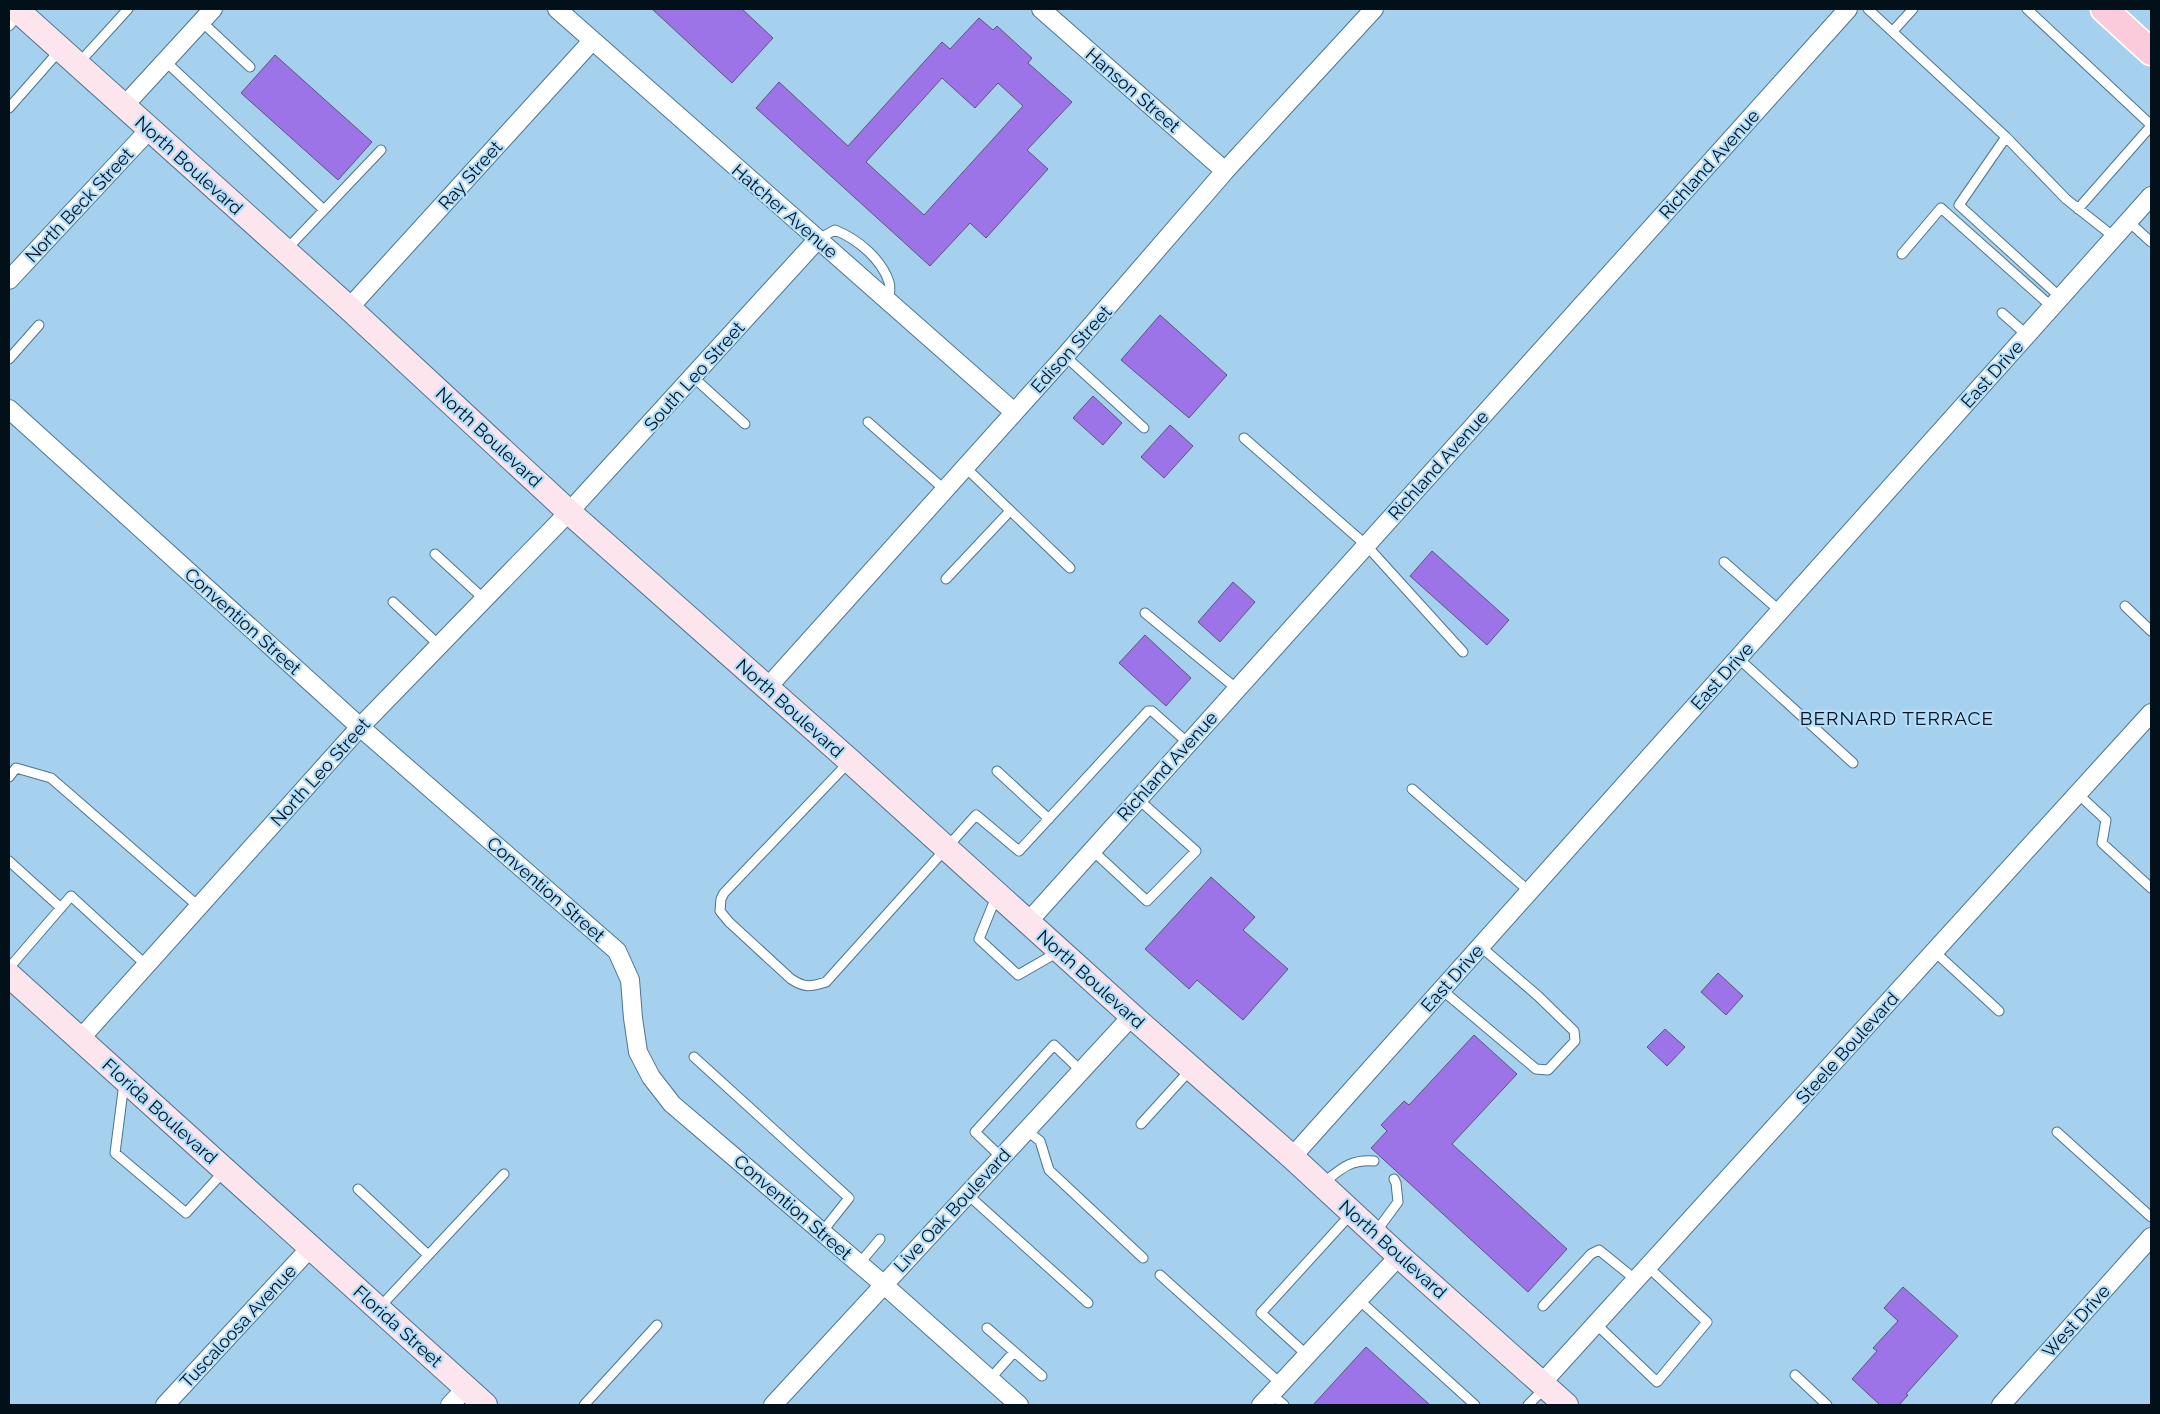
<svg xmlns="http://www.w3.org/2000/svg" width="2160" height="1414" viewBox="0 0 2160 1414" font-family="Raleway,sans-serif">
  <rect width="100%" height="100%" fill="#a5d1ee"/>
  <path fill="#9c74e7" stroke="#5f5479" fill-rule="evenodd" d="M652 9H742L773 38 732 83Z
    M979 18 993 30 997 26 1032 58 1028 63 1072 102 1027 150 1048 169 986 238 970 223 930 266 756 108 779 82 848 146 942 42 950 49ZM942 78 975 108 998 83 1023 106 924 215 866 162Z
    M275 55 372 142 338 180 241 93Z
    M1160 315 1227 375 1189 418 1121 360Z
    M1093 396 1122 423 1103 445 1073 418Z
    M1170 425 1193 446 1164 478 1141 457Z
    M1432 551 1509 620 1487 645 1410 576Z
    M1233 582 1255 602 1220 642 1198 622Z
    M1145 635 1191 678 1166 706 1119 663Z
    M1211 877 1255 917 1243 930 1288 969 1243 1020 1197 980 1189 989 1145 949Z
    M1718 973 1743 996 1726 1015 1701 992Z
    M1665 1029 1685 1047 1667 1066 1647 1047Z
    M1474 1035 1517 1074 1452 1144 1567 1249 1528 1292 1371 1148 1387 1131 1381 1125 1404 1101 1409 1105Z
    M1903 1287 1958 1336 1906 1394 1908 1395 1899 1405H1880L1852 1379 1877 1351 1873 1348 1898 1321 1884 1308Z
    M1366 1347 1430 1405H1313Z"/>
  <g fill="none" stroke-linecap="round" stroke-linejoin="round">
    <defs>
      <path id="lane" d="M1868 9 2006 137 2066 199 2114 237
        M2027 9 2151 125
        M201 21 250 67
        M9 26 20 13
        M1893 31 1913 9
        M165 61 324 210
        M78 64 128 9
        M9 108 60 50
        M2006 137 1959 205 2060 297
        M2078 209 2151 126
        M2128 221 2151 242
        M818 239 835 230C857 239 881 258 889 282 891 287 889 296 889 302
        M285 251 381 150
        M1902 254 1941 208 2052 307
        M2002 313 2027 335
        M1065 356 1144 428
        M9 359 39 325
        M693 377 745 424
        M868 422 945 490
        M1244 438 1366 545 1463 652
        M965 467 1070 568
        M435 554 484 599
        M1724 562 1780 611
        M946 579 1010 511
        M393 602 440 646
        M2125 606 2151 631
        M1145 613 1237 689
        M1738 658 1853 763
        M849 762 724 893 721 899 720 911 729 922 791 979C805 988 810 987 826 982L976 815 1019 851 1148 711H1152L1188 743
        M997 771 1049 819
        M9 777 16 768 51 778 198 906
        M1412 789 1530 892
        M2078 794 2106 820 2102 843 2151 888
        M1092 850 1147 901 1196 851 1138 799
        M9 861 61 908
        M996 897 979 939 1018 975 1058 952
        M1935 952 1999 1011
        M9 968 71 896 145 964
        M1442 990 1536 1069 1548 1070 1575 1041 1574 1031 1538 996 1480 946
        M694 1057 849 1198 822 1232
        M124 1083 115 1153 186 1213 225 1170
        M1141 1124 1191 1069
        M1026 1130 1040 1141 1049 1170 1143 1258
        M2057 1132 2151 1217
        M1001 1157 975 1132 1054 1045 1081 1071
        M1322 1184C1340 1170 1349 1159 1374 1161
        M358 1189 428 1255
        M967 1194 1088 1303
        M1375 1233 1398 1202 1396 1183 1394 1179
        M859 1264 880 1239
        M1160 1275 1281 1384
        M1359 1300 1475 1405
        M1543 1306 1591 1254 1599 1250 1636 1280
        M379 1308 504 1174
        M1596 1324 1657 1382 1707 1322 1648 1267
        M987 1328 1042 1376
        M1308 1356 1261 1313 1352 1213
        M1795 1375 1827 1405
        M990 1379 1014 1352
        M1271 1394 1284 1405
        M584 1405 657 1325
        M1528 1405 1546 1387"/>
      <path id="street" d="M557 9 1014 412
        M1041 9 1225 171
        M124 106 213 9
        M9 280 149 130
        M349 308 592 41
        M9 409 360 727 617 951 630 980 633 1018 638 1052 651 1077 672 1104 883 1284 1019 1405
        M767 688 1065 356 1225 171 1374 9
        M1028 922 1848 9
        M80 1039 360 727 569 512 818 239
        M1292 1157 2151 196
        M1542 1383 2151 713
        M165 1405 311 1247
        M450 1405 466 1388
        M773 1405 1132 1016
        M1261 1405 1399 1256
        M2001 1405 2151 1237"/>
      <path id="secondary" d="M16 9 349 308 569 512 850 761 1132 1016 1292 1157 1399 1256 1566 1405
        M9 975 485 1405"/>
      <path id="primary" d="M2104 9 2151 52"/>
    </defs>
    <use href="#lane" stroke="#4c758f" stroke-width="11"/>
    <use href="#street" stroke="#4c758f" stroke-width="20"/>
    <use href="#secondary" stroke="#4c758f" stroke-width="26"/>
    <use href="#primary" stroke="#fff" stroke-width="29"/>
    <use href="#lane" stroke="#fff" stroke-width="9"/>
    <use href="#street" stroke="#fff" stroke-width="18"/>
    <use href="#secondary" stroke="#fde5ed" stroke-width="24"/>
    <use href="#primary" stroke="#fbcadb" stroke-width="26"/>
  </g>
  <g text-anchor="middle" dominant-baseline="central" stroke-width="4.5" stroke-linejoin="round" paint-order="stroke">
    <g font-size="18" fill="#02101a" stroke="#b2defb">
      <text transform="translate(1133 90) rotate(41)">Hanson Street</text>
      <text transform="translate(1709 164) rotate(-48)">Richland Avenue</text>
      <text transform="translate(189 165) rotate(42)">North Boulevard</text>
      <text transform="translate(470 175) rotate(-48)">Ray Street</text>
      <text transform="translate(79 205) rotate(-47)">North Beck Street</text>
      <text transform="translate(785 211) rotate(41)">Hatcher Avenue</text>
      <text transform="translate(1071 349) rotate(-48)">Edison Street</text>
      <text transform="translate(1992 374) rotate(-48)">East Drive</text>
      <text transform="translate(694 376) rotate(-48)">South Leo Street</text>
      <text transform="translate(489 437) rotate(43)">North Boulevard</text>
      <text transform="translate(1438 465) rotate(-48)">Richland Avenue</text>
      <text transform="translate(243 621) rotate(42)">Convention Street</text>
      <text transform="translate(1722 676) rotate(-48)">East Drive</text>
      <text transform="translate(790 708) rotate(42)">North Boulevard</text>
      <text transform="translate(1167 766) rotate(-48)">Richland Avenue</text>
      <text transform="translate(320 772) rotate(-48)">North Leo Street</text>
      <text transform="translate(546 889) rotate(41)">Convention Street</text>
      <text transform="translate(1452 978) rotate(-48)">East Drive</text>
      <text transform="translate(1091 979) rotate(42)">North Boulevard</text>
      <text transform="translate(1847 1048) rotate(-48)">Steele Boulevard</text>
      <text transform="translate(160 1111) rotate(42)">Florida Boulevard</text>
      <text transform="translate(793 1207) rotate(41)">Convention Street</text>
      <text transform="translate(952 1210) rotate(-47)">Live Oak Boulevard</text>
      <text transform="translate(1393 1249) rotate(42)">North Boulevard</text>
      <text transform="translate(2076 1321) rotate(-48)">West Drive</text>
      <text transform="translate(238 1326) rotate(-47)">Tuscaloosa Avenue</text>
      <text transform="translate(398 1326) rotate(42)">Florida Street</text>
    </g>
    <g font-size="19" letter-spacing="1" fill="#02101a" stroke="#b2defb">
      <text x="1897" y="718">BERNARD TERRACE</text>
    </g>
  </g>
  <rect width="2160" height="1414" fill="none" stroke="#02101a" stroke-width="20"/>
</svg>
